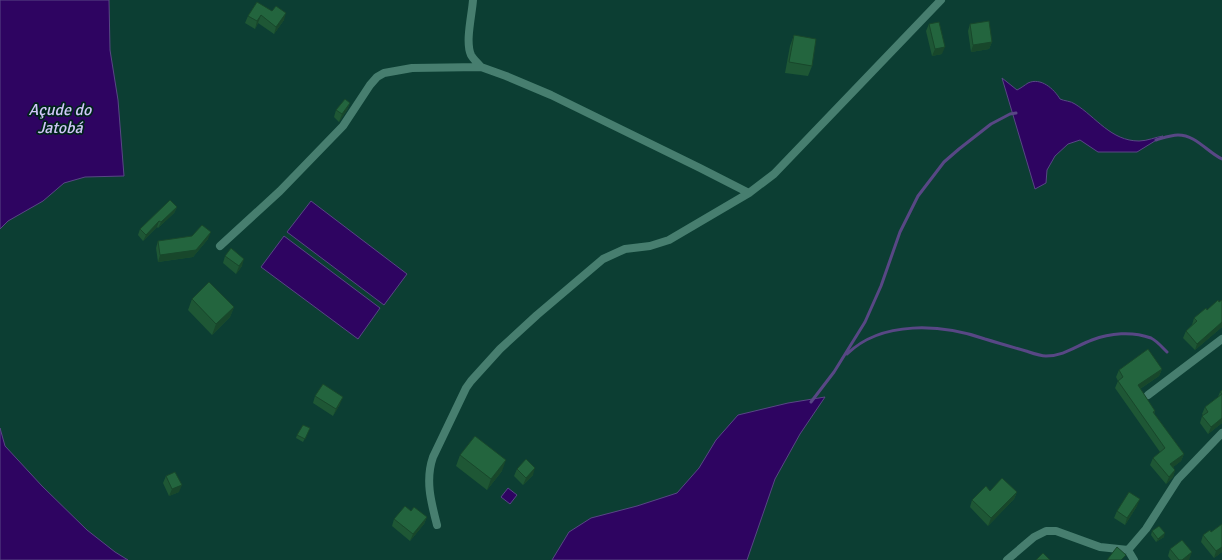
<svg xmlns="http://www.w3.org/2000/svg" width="1222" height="560" viewBox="0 0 1222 560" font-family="Signika,sans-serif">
  <rect width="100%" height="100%" fill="#0c3e33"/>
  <path fill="#2e0461" stroke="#584785" d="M0 0H109L110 50 118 100 124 176 85 177 64 183 43 201 8 221 0 229Z
    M1002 78 1017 90C1021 88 1025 85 1028 83 1041 77 1054 89 1060 99 1064 101 1071 101 1075 104 1096 117 1111 141 1139 141 1147 141 1156 137 1163 136L1137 152H1098L1080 140 1068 144 1055 156 1047 170 1046 183 1035 189Z
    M311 201 407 274 384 305 287 232Z
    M284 236 380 308 358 339 261 267Z
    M825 397 800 434 775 479 747 560H552L569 532 591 518 637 506 677 493 699 468 716 440 738 415 788 403Z
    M0 428 5 446 42 486 87 530 115 552 128 560H0Z
    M508 488 517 495 510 504 501 497Z"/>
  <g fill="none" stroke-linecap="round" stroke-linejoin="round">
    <path stroke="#584785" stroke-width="3" d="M1156 140C1163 138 1171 135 1178 135 1196 135 1207 152 1222 159
      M847 354C882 320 941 324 985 339 998 343 1012 347 1026 351 1032 353 1040 356 1046 356 1064 356 1076 346 1092 340 1110 333 1132 331 1151 338 1157 341 1162 347 1167 352
      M811 402 834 372 865 322 881 286 900 232 918 196 944 162 959 149 991 124 1010 114 1016 113"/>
    <path stroke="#477e6f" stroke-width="8" d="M473 0C472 15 465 42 471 55 473 59 478 63 481 67
      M220 246 280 191 343 126 370 85 377 77 384 73 412 68 481 67 506 76 551 95 700 168 749 193
      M1148 395 1222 339
      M437 525C431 502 425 480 433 457L466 388 471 381 500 349 537 315 603 259 625 249 650 246 669 240 749 193 774 174 941 0
      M1128 550 1146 529 1178 479 1222 433
      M1128 550 1134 560
      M1007 560 1034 537 1046 531H1056L1100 547 1128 550"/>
  </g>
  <path fill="#1e5735" d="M257 2 284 20 274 34 258 23 255 29 245 23 248 16Z
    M929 24 942 54 932 56 926 31Z
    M970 24 992 42 989 49 971 52 968 31Z
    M794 35 812 66 808 76 785 73 790 46Z
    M350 103 347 110 339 122 334 117 336 110Z
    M177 207 174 213 158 228 157 227 143 241 138 235 140 229Z
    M208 239 193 257 158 262 156 248 158 241Z
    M225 256 242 266 236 274 223 263Z
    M192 299 234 307 230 317 212 335 188 310Z
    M1222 300V327L1195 350 1183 338 1186 331 1192 325 1194 318Z
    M1162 369 1159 376 1140 389 1155 411 1154 414 1184 454 1181 461 1173 467 1175 470 1173 477 1166 484 1150 465 1153 458 1160 452 1115 388 1118 381 1116 377 1119 370Z
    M1222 390V423L1208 434 1200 423 1202 416 1203 415 1202 414 1205 407 1218 397 1220 392Z
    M315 396 340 404 333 416 313 403Z
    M310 428 303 442 296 438 297 435Z
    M460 455 502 471 487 490 456 466Z
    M517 469 533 475 523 485 514 476Z
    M166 476 179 492 169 496 163 483Z
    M990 491 1017 492 1014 499 988 526 970 507 972 500Z
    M1137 506 1125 525 1114 518 1117 511Z
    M411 511 427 517 424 524 410 541 392 526 394 519Z
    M1152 531 1164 537 1156 542 1151 535Z
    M1203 535 1222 552 1214 558 1201 542Z
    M1170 549 1189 560H1171L1168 556Z"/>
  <path fill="#18472b" d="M286 13 284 20 274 34 276 27Z
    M261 15 258 23 255 29 257 21Z
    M992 42 989 49 971 52 973 45Z
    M945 47 942 54 932 56 935 49Z
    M350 103 347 110 339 122 342 114Z
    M177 207 174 213 158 228 161 222Z
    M159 221 157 227 143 241 146 235Z
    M211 232 208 239 193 257 158 262 160 255Z
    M244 259 242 266 236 274 239 266Z
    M234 307 230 317 212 335 216 324Z
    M1222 322V327L1195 350 1197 344Z
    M1162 369 1159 376 1135 392 1138 385Z
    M343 397 340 404 333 416 336 409Z
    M1222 418V423L1208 434 1211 427Z
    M1184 454 1181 461 1168 471 1170 464Z
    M506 460 502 471 487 490 491 479Z
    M535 468 533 475 523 485 526 478Z
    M1175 470 1173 477 1166 484 1169 477Z
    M182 485 179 492 169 496 172 489Z
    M1017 492 1014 499 988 526 991 518Z
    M1140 499 1137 506 1125 525 1127 518Z
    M427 517 424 524 410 541 413 534Z
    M1165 533 1164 537 1156 542 1158 539Z
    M1222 547V552L1214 558 1216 551Z
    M1192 552 1189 560H1182Z"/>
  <path fill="#23653e" stroke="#18472b" d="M257 2 272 11 276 6 286 13 276 27 261 15 257 21 248 16Z
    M989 21 992 42 973 45 970 24Z
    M939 22 945 47 935 49 929 24Z
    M794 35 816 39 812 66 789 62Z
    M345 99 350 103 342 114 336 110Z
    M170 200 177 207 161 222 159 221 146 235 140 229Z
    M202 225 211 232 196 250 160 255 158 241 192 236Z
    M231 248 244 259 239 266 225 256Z
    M209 282 234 307 216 324 192 299Z
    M1218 300 1219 302 1222 300V322L1197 344 1186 331 1197 321 1194 318 1206 308 1207 310Z
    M1148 349 1162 369 1138 385 1155 411 1153 412 1184 454 1170 464 1175 470 1169 477 1153 458 1165 448 1118 381 1123 377 1119 370Z
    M323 384 343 397 336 409 315 396Z
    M1222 390V418L1211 427 1202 416 1208 412 1205 407 1222 394 1220 392Z
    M303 425 310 428 305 439 297 435Z
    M475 436 506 460 491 479 460 455Z
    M526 459 535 468 526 478 517 469Z
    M175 472 182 485 172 489 166 476Z
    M1002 478 1017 492 991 518 972 500 986 486 990 491Z
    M1129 492 1140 499 1127 518 1117 511Z
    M405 506 411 511 414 507 427 517 413 534 394 519Z
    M1222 524V547L1216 551 1203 535 1210 530 1211 532Z
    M1159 526 1165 533 1158 539 1152 531Z
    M1182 540 1192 552 1182 560H1179L1170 549Z
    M1117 547 1126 555 1121 560H1107Z
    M1043 553 1050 560H1036Z"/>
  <g text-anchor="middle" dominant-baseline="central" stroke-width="3.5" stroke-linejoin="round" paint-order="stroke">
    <g font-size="16" font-style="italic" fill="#d1c7f9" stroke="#00241b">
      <text x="60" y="110">Açude do<tspan x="60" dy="18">Jatobá</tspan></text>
    </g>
  </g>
</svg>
